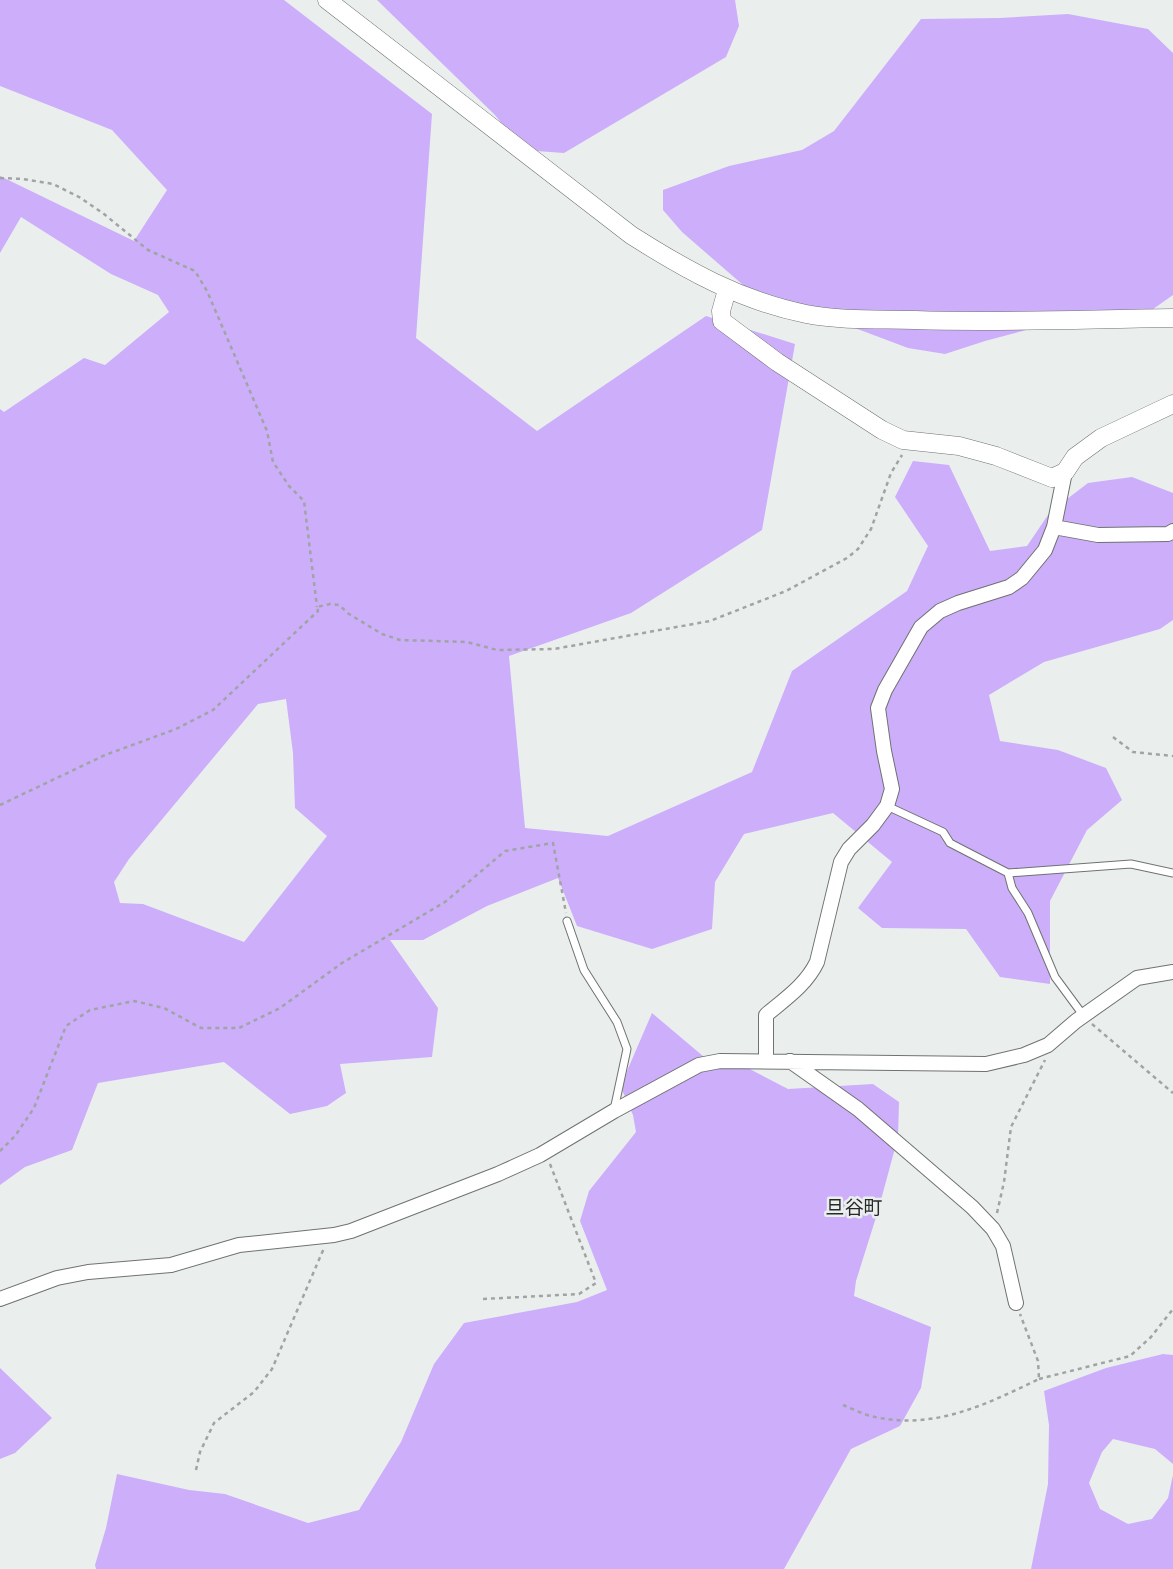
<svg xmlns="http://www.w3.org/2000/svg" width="1173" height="1569" viewBox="0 0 1173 1569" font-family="Commissioner,'Noto Sans JP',sans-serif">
  <rect width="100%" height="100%" fill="#eaefee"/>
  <path fill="#cdaefa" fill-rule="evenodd" d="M0 0H284L432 114 416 338 537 431 706 316 795 344 762 530 631 613 509 656 525 828 608 836 752 772 792 671 907 591 928 546 895 497 913 461 949 465 990 551 1027 546 1050 512 1088 483 1132 477 1173 493V620L1160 629 1044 662 989 695 1000 741 1058 750 1106 768 1122 800 1087 830 1050 901V984L1000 977 966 929 882 928 858 908 892 862 833 813 744 834 715 882 712 929 652 949 577 926 558 878 487 906 423 940H390L438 1008 432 1057 340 1064 346 1093 327 1106 290 1114 224 1062 98 1083 72 1150 25 1167 0 1185V409L4 412 84 358 105 365 169 312 158 295 111 274 21 217 0 253V176L134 241 167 190 112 130 0 86ZM286 699 293 753 295 808 327 836 244 942 143 904 120 903 114 882 129 859 258 704Z
    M377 0H735L739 26 726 57 564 153 523 150 495 115Z
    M1068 14 1148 29 1173 53V295L1146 314 1052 323 985 341 945 354 908 348 815 313 758 298 682 232 663 210V190L729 166 802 150 834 131 921 19 999 18Z
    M652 1013 710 1062 744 1066 788 1089 873 1084 899 1102 898 1137 878 1211 856 1281 854 1296 931 1327 921 1388 900 1426 851 1449 784 1569H96L95 1565 106 1528 117 1474 189 1490 225 1494 308 1523 359 1510 401 1442 434 1364 464 1323 577 1302 607 1290 580 1221 589 1191 636 1132 633 1115 622 1090 627 1071Z
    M1163 1354 1173 1355V1464L1155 1449 1113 1439 1102 1452 1089 1483 1100 1509 1128 1524 1152 1519 1168 1498 1173 1475V1569H1031L1048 1484 1049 1425 1044 1391 1106 1368Z
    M0 1368 52 1418 15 1453 0 1459Z"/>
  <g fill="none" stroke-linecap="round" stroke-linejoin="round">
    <defs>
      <path id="service" d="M887 806 943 832 950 843 1008 873 1131 864 1173 873
        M1008 873 1012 888 1028 913 1055 977 1083 1015
        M567 921 584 970 617 1022 627 1049 614 1110"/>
      <path id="minor" d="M1054 527 1098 535 1168 534 1173 531
        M766 1061V1015C785 999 806 985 817 962L841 862 849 849 873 825 887 806 892 789 884 751 878 708 885 690 921 627 940 611 958 603 1009 587 1022 578 1045 550 1054 527 1065 472
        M790 1061 858 1109 972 1207 993 1229 1003 1246 1016 1303
        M0 1299 57 1278 88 1272 171 1265 239 1245 334 1235 351 1231 498 1174 540 1155 614 1111 699 1065 720 1061 986 1064 1024 1055 1048 1045 1076 1021 1137 978 1173 972"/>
      <path id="tertiary" d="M327 0 631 235C686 270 741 301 806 314 842 321 879 319 915 320 1001 323 1087 319 1173 318
        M727 290 721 311 722 321 777 362 882 430 903 440 959 446 996 456 1052 478 1065 472 1075 457 1101 438 1173 404"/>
    </defs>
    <use href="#service" stroke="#6e7271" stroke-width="9"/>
    <use href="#minor" stroke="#6e7271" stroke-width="16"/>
    <use href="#tertiary" stroke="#6e7271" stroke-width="19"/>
    <path stroke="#a0a4a4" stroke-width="2.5" stroke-dasharray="4 4" stroke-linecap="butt" d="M0 178 23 179 53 184 79 197 104 214 148 250 195 271 207 291 267 431 273 462 289 486 304 501 317 607
      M1113 737 1133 752 1173 756
      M0 805 105 755 176 729 213 710 318 611 317 607 330 604 339 605 349 614 382 634 400 640 467 642 497 650 554 649 710 621 786 591 847 558 858 549 871 529 891 473 902 455
      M1092 1024 1173 1093
      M0 1151 15 1136 34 1108 66 1026 90 1010 134 1001 164 1008 201 1028H239L280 1008 342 963 445 902 505 851 553 843 566 913
      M997 1213 1004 1182 1011 1127 1045 1060
      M483 1299 579 1294 596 1283 550 1164
      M1039 1379 1130 1356 1151 1337 1173 1309
      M843 1405C853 1409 864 1415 875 1417 935 1430 987 1404 1039 1379L1038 1361 1020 1314
      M196 1470 200 1452 214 1423 254 1392 272 1369 324 1248"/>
    <use href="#service" stroke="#fff" stroke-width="7"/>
    <use href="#minor" stroke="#fff" stroke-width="14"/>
    <use href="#tertiary" stroke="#fff" stroke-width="18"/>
  </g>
  <g text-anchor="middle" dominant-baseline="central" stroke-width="5" stroke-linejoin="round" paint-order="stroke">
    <g font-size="19" fill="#272929" stroke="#eaefee">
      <text x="854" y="1206">旦谷町</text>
    </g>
  </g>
</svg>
